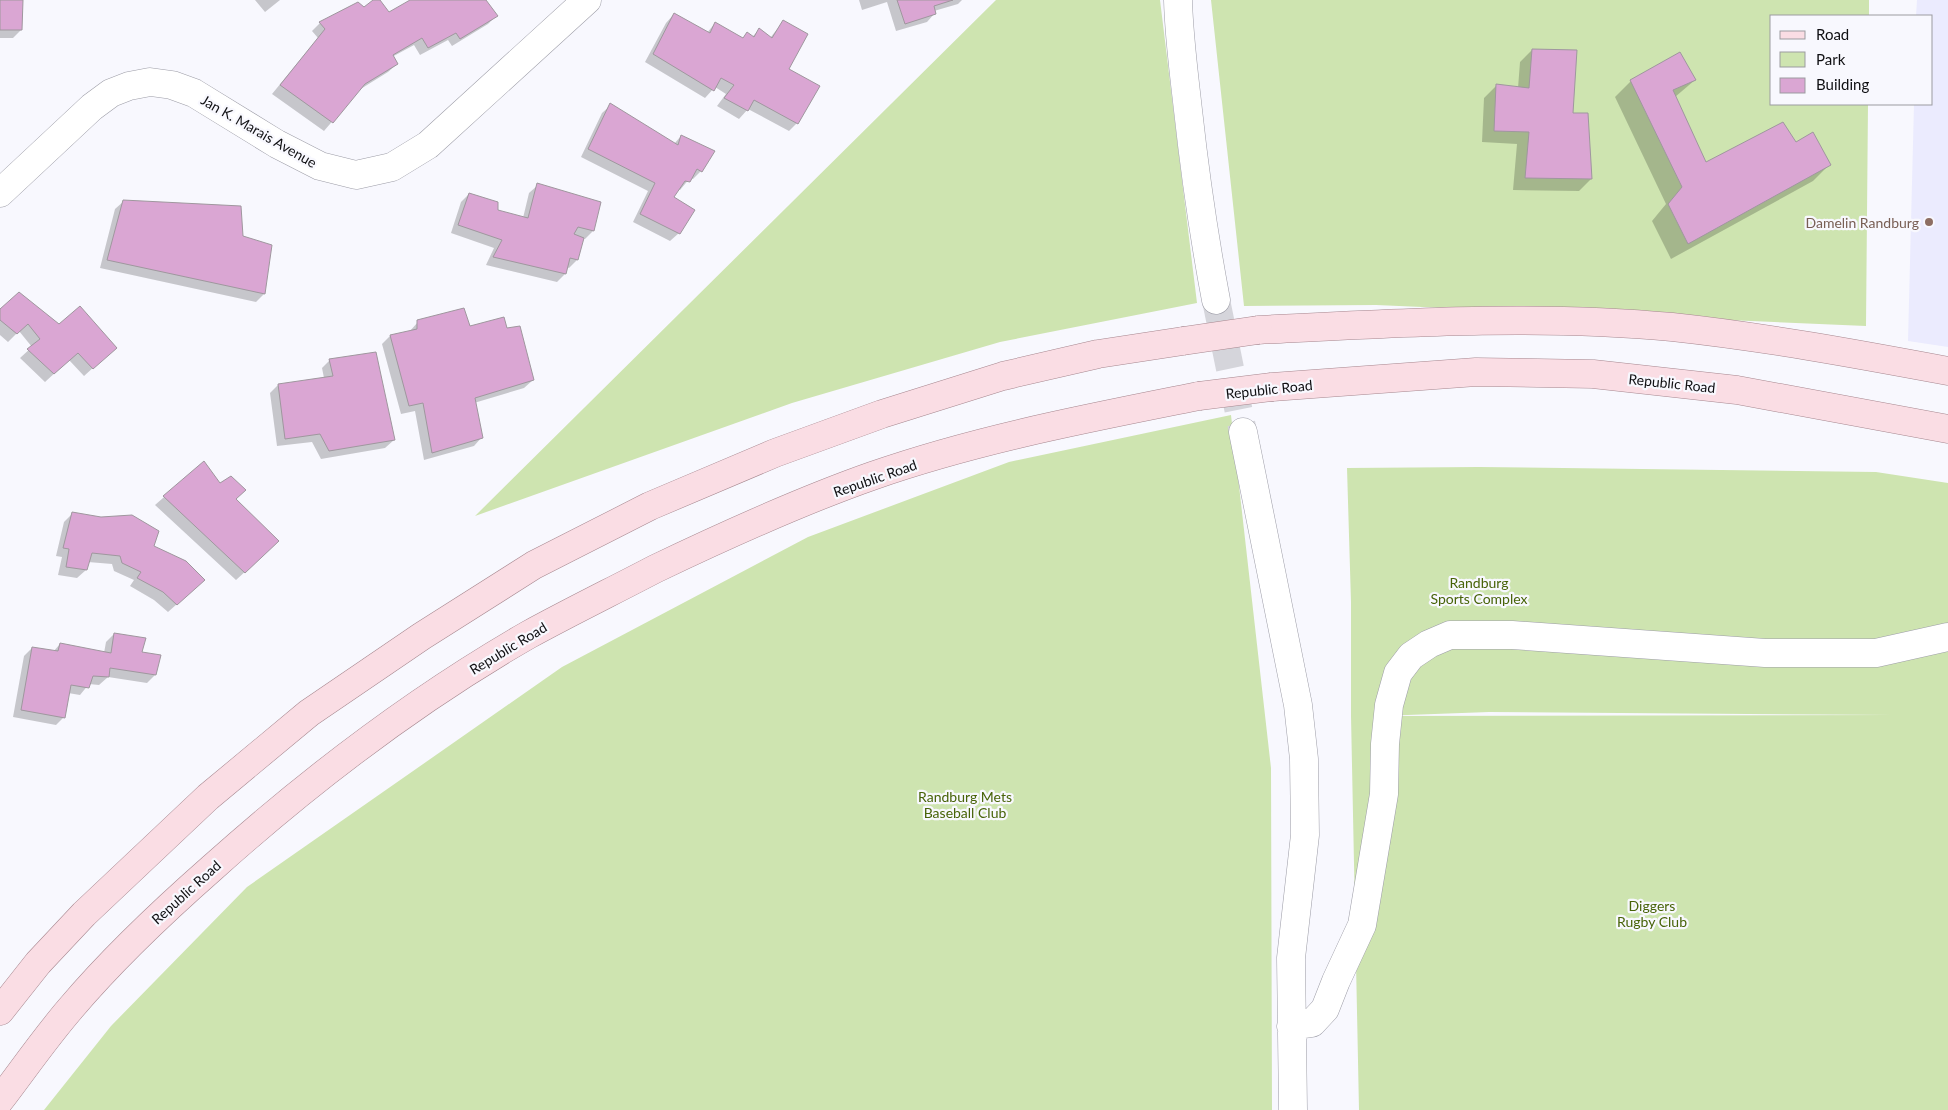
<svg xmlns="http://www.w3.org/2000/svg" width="1948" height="1110" viewBox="0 0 1948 1110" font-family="Lato,sans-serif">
  <rect width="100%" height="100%" fill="#f8f8fe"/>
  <path fill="#ebebfe" d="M1917 0H1948V347L1908 341 1914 104H1932V16H1916Z"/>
  <path fill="#cee4b0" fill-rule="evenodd" d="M996 0H1160L1197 303 1000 342 792 403 475 516Z
    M1211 0H1869V16H1772V104H1868L1866 326 1376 305 1244 306Z
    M1231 415 1271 768 1272 1110H44L111 1026 247 887 562 667 808 537 1009 462Z
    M1479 467 1876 472 1948 483V1110H1359L1351 716V602L1347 468ZM1489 712 1894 715 1380 716Z"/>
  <path fill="#0003" d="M0 0H22L21 30 13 38H0Z
    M255 0H280L265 12Z
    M375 0H378L389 14 411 0H484L496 16 488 24 452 46 448 40 420 55 414 45 392 57 397 64 388 72 359 90 324 131 272 94 318 38 312 31 320 23 364 8Z
    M859 0H962L958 4 934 11 935 13 927 22 896 31 887 2 862 10Z
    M674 14 707 33 715 23 742 39 747 34 752 37 759 30 770 38 783 22 787 69 797 123 789 131 748 109 739 119 717 106 726 94 715 87 705 98 645 62 666 23Z
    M1532 50 1572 115 1591 179 1579 191 1513 190 1517 144 1482 142 1484 98 1496 86 1518 88 1520 62Z
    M1695 80 1675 97 1706 164 1796 144 1829 165 1813 181 1671 259 1652 221 1666 204 1615 97 1631 81Z
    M611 105 674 144 681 136 701 171 693 179 690 178 680 190 678 189 672 198 679 233 670 241 633 222 648 191 581 157 602 113Z
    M538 185 593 231 585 239 583 238 577 260 569 268 566 267 565 274 557 282 486 265 494 248 451 233 461 202 469 194 497 211 523 218 529 193Z
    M124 201 270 246 264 294 256 302 100 268 115 209Z
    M0 310 115 348 84 376 69 360 45 382 20 358 32 347 19 331 8 342 0 335Z
    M418 322 469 328 506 330 533 380 524 388 474 403 482 437 474 446 424 460 415 411 401 414 382 344 390 336 409 332Z
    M330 360 394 440 385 448 321 459 312 442 277 446 270 393 278 385 324 378 322 368Z
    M204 462 220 485 235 500 269 550 236 580 155 505Z
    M72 514 152 546 195 588 168 612 154 600 130 586 134 580 114 571 112 564 88 562 86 570 77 578 58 575 62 557 56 556 64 522Z
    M114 634 140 653 155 675 147 683 108 677 99 685 89 684 80 695 68 693 64 717 56 725 13 717 24 656 32 648 53 652 60 644 104 653 106 642Z"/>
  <path fill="#daa6d3" stroke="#9f979e" d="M0 0H23L22 30H0Z
    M373 0H380L389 12 410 0H486L498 16 460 39 456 33 428 48 422 38 393 55 398 64 365 84 333 123 280 85 325 29 319 22 358 2 364 7Z
    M897 0H953L934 6 936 14 905 24Z
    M674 13 710 33 715 22 743 38 747 32 754 37 759 28 772 38 783 20 808 34 789 69 820 86 798 124 754 100 748 111 724 98 734 85 721 78 714 91 653 54Z
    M1532 49 1577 50 1573 113H1588L1592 179 1525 178 1529 132 1494 131 1496 84 1529 88Z
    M1680 52 1696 80 1673 90 1706 162 1783 122 1796 142 1813 132 1831 165 1688 244 1668 204 1682 187 1630 80Z
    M610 103 678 145 681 135 715 151 702 172 697 169 690 182 685 181 674 197 695 210 680 234 640 214 655 183 588 149Z
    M537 183 601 202 594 231 578 227 574 234 584 238 578 260 570 258 566 274 493 257 502 240 458 225 469 193 498 202V210L528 218Z
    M123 200 241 206 243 236 272 245 265 294 107 260Z
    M19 292 59 324 80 306 117 348 93 369 78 353 54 374 27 349 40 339 28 324 17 334 0 320V309Z
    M464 308 470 326 504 317 507 328 520 326 534 380 475 398 483 438 432 453 423 403 409 406 390 335 417 329V320Z
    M376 352 395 440 329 451 320 434 285 439 278 384 333 376 329 359Z
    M204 461 220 483 231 476 246 490 236 499 279 541 245 573 163 496Z
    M72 512 101 517 132 515 159 531 154 546 186 561 205 580 177 605 163 592 137 578 141 572 122 563 120 556 92 553 87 570 66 567 69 549 63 548Z
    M114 633 146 638 142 652 161 655 156 675 110 668 109 677 93 676 89 688 71 685 65 718 21 710 32 647 58 651 60 643 111 653Z"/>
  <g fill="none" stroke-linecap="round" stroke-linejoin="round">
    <path stroke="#d5d5db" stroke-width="28" stroke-dasharray="28 14" stroke-linecap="butt" d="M1216 300 1243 432"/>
    <defs>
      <path id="minor" d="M1178 0C1179 37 1184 74 1188 110 1195 174 1204 237 1216 300
        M0 193 92 107 111 93 129 86 150 82 172 85 194 93 277 144 320 166 356 175 392 167 428 145 587 0
        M1243 432 1298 705 1304 759 1305 835 1291 958 1293 1110
        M1291 1026 1312 1023 1325 1009 1336 981 1362 925 1384 794 1385 744 1389 705 1398 673 1411 656 1429 644 1450 635H1512L1765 653H1876L1948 637"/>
      <path id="major" d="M1258 330C1396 323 1534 314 1672 327 1765 337 1857 354 1948 371
        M1272 387 1476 372 1593 374 1737 390 1948 429
        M0 1011 38 963 84 914 208 797 309 713 422 636 534 565 650 506 775 453 882 414 1003 376 1098 354 1183 341
        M0 1100C23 1070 45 1038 70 1009 113 958 162 912 212 868 309 781 415 700 528 635 570 612 613 591 655 569 726 535 798 502 872 476 978 439 1089 418 1199 396"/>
    </defs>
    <use href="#minor" stroke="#9d9da7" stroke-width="29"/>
    <use href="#major" stroke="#a6878f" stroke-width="29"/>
    <use href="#minor" stroke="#fff" stroke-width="28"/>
    <use href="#major" stroke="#fadde4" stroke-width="28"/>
    <defs>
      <path id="major-bridge" d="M1183 341 1258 330
        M1199 396 1272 387"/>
    </defs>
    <use href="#major-bridge" stroke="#a6878f" stroke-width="29" stroke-linecap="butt"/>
    <use href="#major-bridge" stroke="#fadde4" stroke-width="28"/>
  </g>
  <circle fill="#8d6e63" stroke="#f8f8fe" stroke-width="2" cx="1929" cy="222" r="5"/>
  <g text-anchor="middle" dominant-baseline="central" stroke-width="4.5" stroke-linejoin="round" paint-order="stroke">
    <g font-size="14" fill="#0f0f12" stroke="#f8f8fe">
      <text transform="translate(259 131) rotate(30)">Jan K. Marais Avenue</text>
      <text transform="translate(1672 383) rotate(6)">Republic Road</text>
      <text transform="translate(1269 389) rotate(-6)">Republic Road</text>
      <text transform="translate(875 478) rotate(-19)">Republic Road</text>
      <text transform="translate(508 648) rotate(-31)">Republic Road</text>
      <text transform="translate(186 892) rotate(-42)">Republic Road</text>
    </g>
    <g font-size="14" fill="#785e54" stroke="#f8f8fe" text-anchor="end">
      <text x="1919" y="222">Damelin Randburg</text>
    </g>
    <g font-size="14" fill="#476308" stroke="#f8f8fe">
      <text x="1479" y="582">Randburg<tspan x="1479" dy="16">Sports Complex</tspan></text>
      <text x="965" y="796">Randburg Mets<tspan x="965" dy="16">Baseball Club</tspan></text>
      <text x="1652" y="905">Diggers<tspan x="1652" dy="16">Rugby Club</tspan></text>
    </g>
  </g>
  <rect x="1770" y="15" width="162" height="90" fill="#f8f8fe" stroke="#9b9ba0"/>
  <rect x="1780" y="31" width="25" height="8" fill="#fadde4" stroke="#9b9ba0"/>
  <text x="1816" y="40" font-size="15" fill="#0f0f12">Road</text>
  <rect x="1780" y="52" width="25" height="15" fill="#cee4b0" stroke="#9b9ba0"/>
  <text x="1816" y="65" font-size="15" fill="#0f0f12">Park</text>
  <rect x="1780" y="78" width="25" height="15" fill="#daa6d3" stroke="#9b9ba0"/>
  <text x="1816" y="90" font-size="15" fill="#0f0f12">Building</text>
</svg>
